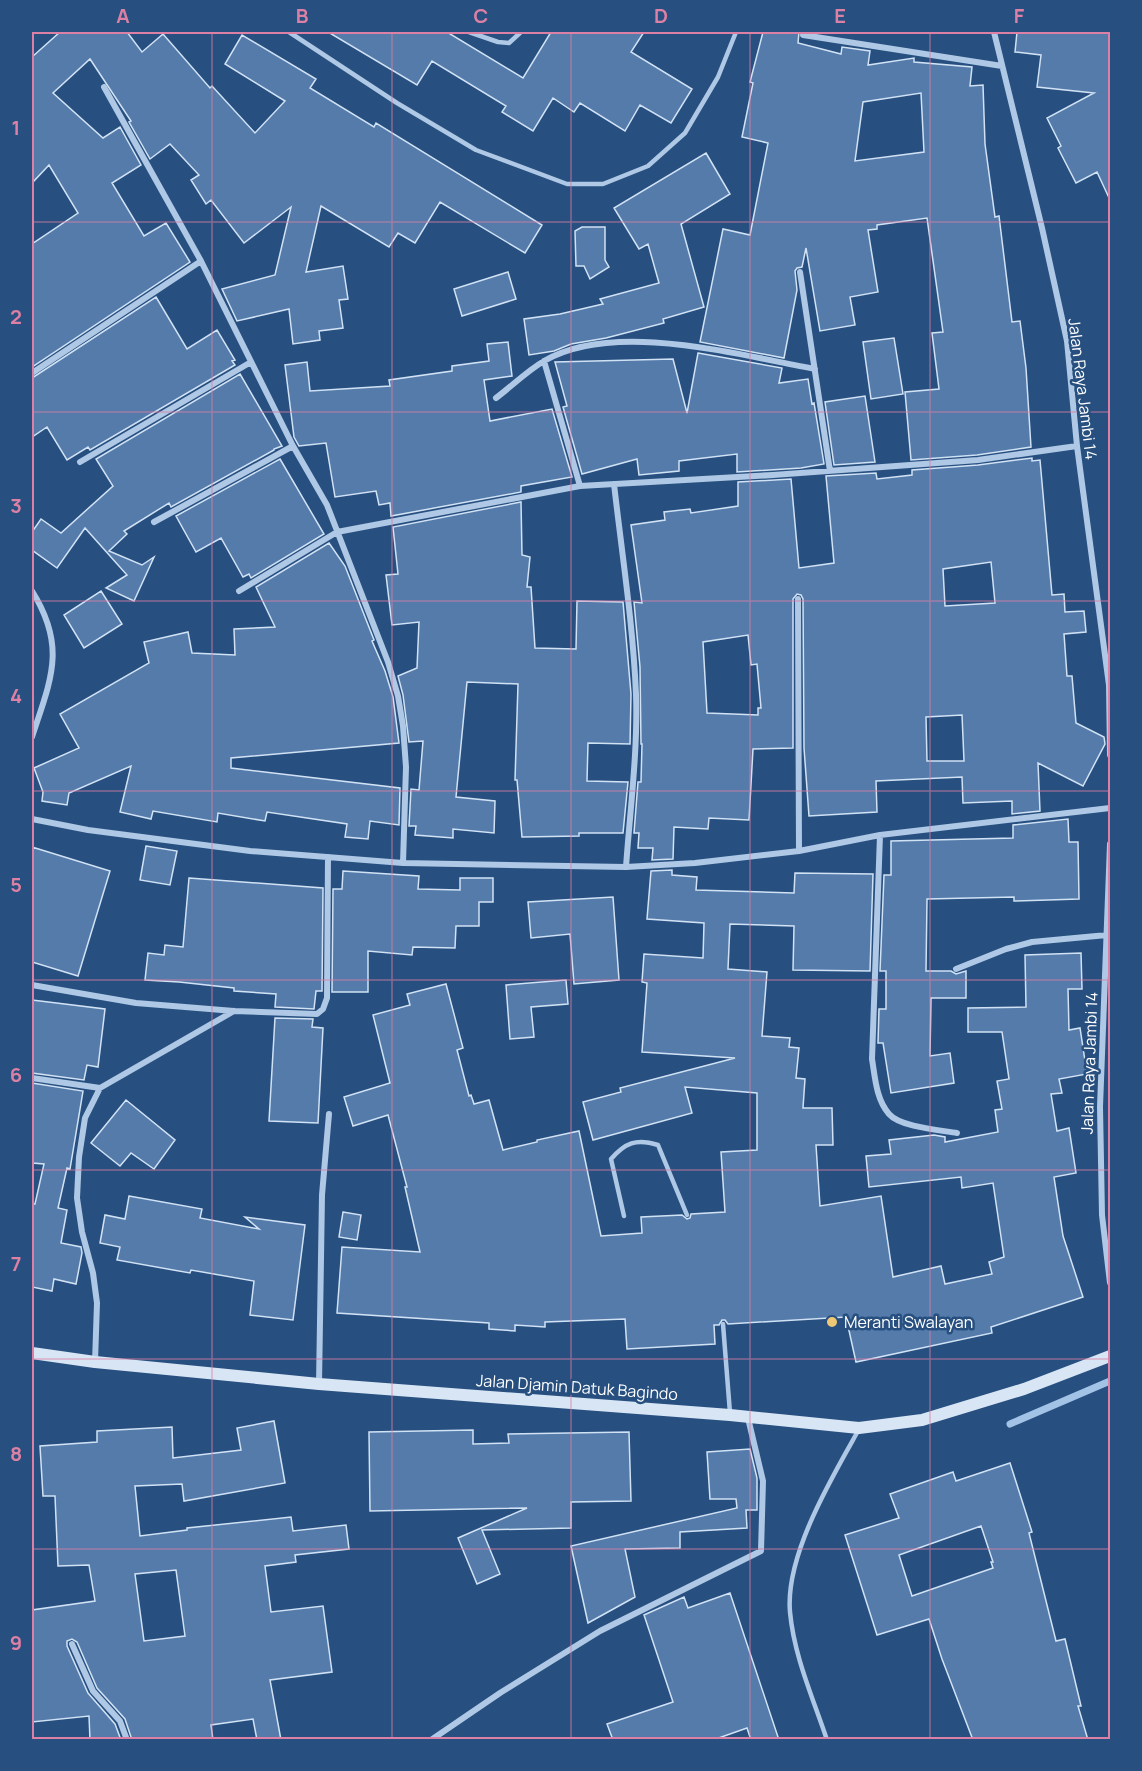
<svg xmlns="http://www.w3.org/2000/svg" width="1142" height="1771" viewBox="0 0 1142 1771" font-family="Manrope,sans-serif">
  <rect width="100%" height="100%" fill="#274f7f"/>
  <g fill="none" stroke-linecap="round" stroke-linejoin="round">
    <path stroke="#a2c3e6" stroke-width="7" d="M1010 1424 1110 1381"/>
  </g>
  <path fill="#547baa" stroke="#d1e2f5" stroke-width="1.5" fill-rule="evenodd" d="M60 32H127L142 52 163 34 210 88 212 86 255 133 285 101 225 64 242 35 316 79 310 88 374 127 376 123 542 225 525 253 440 202 415 243 398 233 389 247 321 206 306 272 343 266 348 299 339 300 343 328 319 331 320 340 293 344 289 309 237 321 222 289 275 275 291 207 244 243 211 200 206 204 191 180 199 175 170 144 150 159 129 122 131 121 90 59 53 93 103 138 120 127 141 165 112 183 144 236 166 223 190 262 32 367V244L78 213 49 165 32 183V57Z
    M328 32H447L523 78 551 32H644L631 52 692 89 671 123 640 105 625 131 580 103 574 112 553 98 533 131 502 112 506 106 432 61 417 85Z
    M763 32H799L798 43 841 54 842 47 870 51 868 65 914 58V62L972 67 970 86 983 85 985 144 995 217 999 216 1012 322 1020 321 1026 368 1031 447 977 455 911 460 905 392 939 389 932 333 943 332 927 218 877 225V229L868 230 878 292 850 297 855 325 820 331 806 248 802 267 797 268 795 271 797 290 784 358 700 342 723 229 750 235 768 143 742 137 753 83 750 82ZM921 93 924 152 855 161 863 102Z
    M1017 32H1110V200L1097 172 1076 183 1058 148 1061 146 1047 118 1094 93 1037 87 1041 55 1015 52Z
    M706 153 730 194 681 224 704 307 663 319 664 323 606 338 571 344 554 351 529 355 524 319 560 314 603 304 600 299 659 283 648 244 639 249 614 208Z
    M582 227H605V260L609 267 590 279 584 266H576L575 231Z
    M508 272 516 299 462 316 454 289Z
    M156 297 187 349 217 330 235 360 232 361 235 365 90 450 88 447 67 460 47 427 32 437V378Z
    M894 338 903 394 871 399 863 342Z
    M508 342 512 376 484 380 490 421 552 409 572 477 521 486V492L391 516 390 503 379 505 376 491 335 497 326 443 299 446 294 437 285 365 307 362 310 391 390 386 389 380 452 371V366L489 361 487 344Z
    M698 353 782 368 779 383 808 379 812 404 814 403 824 464 801 468 737 472V454L679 461V471L639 475 637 459 582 474 563 407 567 406 555 362 673 359 687 413Z
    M240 374 282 446 274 449V450L171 507 169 503 124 531 127 534 109 551 142 565 154 557 134 601 106 588 127 575 85 528 57 568 32 550V532L41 519 61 533 113 486 96 459Z
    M865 396 875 462 834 465 825 402Z
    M1032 458V461L1040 460 1052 595 1064 594 1065 612 1084 611 1086 632 1064 634 1067 676H1072L1076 723 1104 737 1105 744 1083 786 1038 763 1040 811 1012 814V801L963 803 962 777 876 781 877 812 809 816 804 748 803 599 801 595 797 594 793 599V748L753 749 749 820 709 818 708 829 674 827 673 859 652 860 653 848H638L639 833H634L638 782H641L642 744H641L640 667 634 602 642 603 631 525 665 520 664 512 690 509 691 513 738 506V482L791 479 799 568 834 563 826 476 876 473 877 479 912 475V470L978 465ZM991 562 995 603 945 606 943 569ZM748 635 751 665 757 664 761 708H758V715L707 713 703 642ZM962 715 964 761H927L926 717Z
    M280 459 324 534 251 578 249 574 243 577 221 538 196 552 176 516Z
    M521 502 522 555 530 557 527 587H531L535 648 576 649 577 601 623 602 631 694 630 744 588 743 587 781 628 782 623 833H579V836L522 837 517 780H515L518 684 467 682 456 797 495 801 494 833 453 829V838L415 835 416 826H409L411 789 419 790 423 741 409 742 403 695 398 676 417 668 419 622 392 625 386 575 398 574 393 527Z
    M329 543 345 566 374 640 372 641 385 671 393 697 399 743 231 758V768L400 788 399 825 370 821 368 839 345 837 347 824 267 812 265 821 218 813 217 822 153 811 151 819 120 812 131 766 69 793 67 805 42 801 43 792 34 768 79 748 60 714 149 663 144 642 188 632 192 653 235 655 234 629 275 627 256 587Z
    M101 591 122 624 84 648 64 615Z
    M1068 819 1069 842H1078L1079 899 1014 901V897L927 899 926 971H951L956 974 966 971V998H931L930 1056 950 1053 954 1083 891 1093 883 1043H878L879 1009H886V971H880L884 875H891V841L1013 838V825Z
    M146 846 177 851 170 885 140 880Z
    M32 847 110 871 78 976 32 962Z
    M672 870V875L697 877 696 890 794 893 795 873 873 874 870 971 793 970 794 926 730 924 728 969 767 972 762 1036 790 1038 789 1047 799 1048 796 1078 805 1079 803 1108H832L833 1145H816L820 1206 881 1196 893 1277 941 1266 945 1284 992 1274 989 1262 1004 1257 993 1183 962 1188 961 1177 869 1187 866 1156 891 1154 889 1140 934 1135 945 1137V1142L998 1132 995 1110 1002 1109 997 1081 1009 1079 1002 1032H968V1008L1026 1007 1025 955 1081 953 1082 989H1068L1069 1030 1080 1028 1087 1074 1059 1079 1062 1093 1051 1094 1057 1131 1069 1128 1076 1173 1054 1177 1063 1236 1083 1297 991 1327 992 1333 856 1362 846 1317 728 1324 725 1320H722L719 1325H714L715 1344 627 1349 625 1319 545 1322V1327L515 1325V1331L489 1329V1323L337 1313 342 1247 420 1252 405 1187H407L388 1115 353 1126 344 1097 390 1083 373 1015 410 1005 407 994 446 984 463 1048 457 1050 469 1096 471 1095 474 1104 489 1100 503 1150 537 1142V1140L579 1131 601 1236 642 1233 641 1217 682 1215 687 1219 690 1218 691 1214 725 1212 721 1152 757 1150V1093L685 1087 692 1113 593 1140 583 1102 621 1092 620 1088 735 1058 642 1052 647 983 642 982 644 954 703 958 704 923 647 919 651 871Z
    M343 871 419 876 418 889 460 890V878H493V902H479V926H456L455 948 413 947 412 955 368 951V992H332L333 889H342Z
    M189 878 323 888 322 991H316L314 1009 275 1007 276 994 234 991V988L179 982 145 980 148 953 164 955 165 945 183 947Z
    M613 897 619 980 574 984 570 934 531 938 528 902Z
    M566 980 568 1004 531 1007 534 1037 510 1039 506 985Z
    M32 1000 105 1009 98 1067 87 1065 84 1080 32 1073Z
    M275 1018 313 1019 312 1027 323 1028 318 1123 269 1121Z
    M32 1083 83 1091 70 1169 67 1168 58 1208 67 1210 61 1243 81 1247 82 1253 76 1284 54 1279 52 1291 32 1287V1204H35L44 1164 32 1163Z
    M126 1100 175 1140 154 1169 131 1153 120 1166 91 1143Z
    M129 1196 202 1209 200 1218 259 1229 245 1217 305 1225 293 1320 250 1315 254 1281 191 1270 190 1273 117 1260 120 1247 100 1243 105 1215 125 1219Z
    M343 1212 361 1215 357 1240 339 1237Z
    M274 1421 285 1483 184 1501 182 1484 135 1486 140 1536 187 1530V1528L291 1517 293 1531 346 1525 349 1549 295 1555 296 1562 265 1566 271 1612 323 1606 332 1672 270 1680 281 1740H257L253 1719 211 1725 213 1740H132L125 1719 97 1688 77 1642 72 1639 67 1641V1646L88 1693 115 1724 121 1740H90L89 1716 32 1722V1610L95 1601 89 1565 58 1566 55 1496H43L40 1446 97 1442V1431L172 1427 173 1458 241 1450 237 1428ZM176 1570 185 1636 144 1641 135 1574Z
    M473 1430V1444L509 1443 508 1434 629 1432 631 1501 571 1502V1528L482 1530 500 1574 477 1584 458 1538 527 1508 370 1511 369 1432Z
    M750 1449 757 1478V1510H746L747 1528 680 1532V1548L625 1549 635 1597 588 1623 571 1546 737 1508 736 1499H710L707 1452Z
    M1010 1463 1032 1532 1029 1533 1056 1641 1065 1639 1081 1706H1078L1088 1740H973L942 1659 929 1619 877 1635 845 1535 899 1518 890 1494 953 1472 956 1481ZM981 1526 993 1562H991L993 1568 912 1596 899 1555Z
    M730 1593 779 1740H751L747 1728 713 1740H613L607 1724 673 1702 644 1615 684 1597 688 1608Z"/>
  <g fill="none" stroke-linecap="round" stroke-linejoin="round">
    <path stroke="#aec8e5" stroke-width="4.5" d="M289 32 397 103 476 150 567 184H603L648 166 685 133 718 77 736 32
      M469 32 498 42 509 43 521 32
      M624 1216 611 1159C625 1143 636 1138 658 1145L687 1215
      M723 1324 730 1413
      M827 1740C813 1698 794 1656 790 1612 785 1556 831 1479 858 1431"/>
    <path stroke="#aec8e5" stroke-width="6" d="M994 32 1042 228 1067 341 1077 446 1109 685 1110 755
      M803 35 1002 66
      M104 87 201 261 293 446 327 505 388 662 398 696 403 726 406 767 403 863
      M800 272 830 471
      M544 361 580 486
      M32 373 201 261
      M496 398C512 386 527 371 544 361 614 320 738 355 815 369
      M80 462 251 362
      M614 484C622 554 633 624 636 694 638 751 630 810 626 867
      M154 522 293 446
      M32 591C67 647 51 679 32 737
      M239 591 337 532 580 486 773 475 978 460 1077 446
      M798 599 799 851
      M32 819 88 830 250 851 403 863 626 867 695 863 799 851 880 835 1110 808
      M880 835 872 1059C875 1077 876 1099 889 1114 900 1127 939 1130 957 1133
      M1110 844 1100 1107 1102 1215 1110 1283
      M956 969 1006 949 1032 942 1107 935
      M32 985 136 1003 234 1011 317 1014 323 1009 327 998 328 857
      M32 1078 100 1088
      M95 1362 97 1303 93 1273 82 1232 77 1198 79 1157 85 1118 100 1088 234 1011
      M319 1384 322 1195 329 1114
      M72 1644 93 1691 120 1721 127 1740
      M431 1740 500 1693 600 1631 761 1551 763 1481 748 1418"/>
    <path stroke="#d7e5f5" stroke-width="12" d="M32 1353 95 1362 319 1384 730 1415 859 1428 922 1420 1024 1389 1110 1356"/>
  </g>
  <path fill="none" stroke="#dd80a5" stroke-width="1.5" stroke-opacity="0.55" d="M212 32V1740M392 32V1740M571 32V1740M750 32V1740M930 32V1740M32 222H1110M32 412H1110M32 601H1110M32 791H1110M32 980H1110M32 1170H1110M32 1359H1110M32 1549H1110"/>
  <circle fill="#eec874" stroke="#274f7f" stroke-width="2" cx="832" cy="1322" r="6"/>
  <g text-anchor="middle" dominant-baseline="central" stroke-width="5" stroke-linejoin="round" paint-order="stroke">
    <g font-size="16" fill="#fff" stroke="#274f7f">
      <text transform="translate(1083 389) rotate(83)">Jalan Raya Jambi 14</text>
      <text transform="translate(1089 1063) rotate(-88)">Jalan Raya Jambi 14</text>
      <text transform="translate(577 1387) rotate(4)">Jalan Djamin Datuk Bagindo</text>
    </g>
    <g font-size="16" fill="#fff" stroke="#274f7f" text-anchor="start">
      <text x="844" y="1322">Meranti Swalayan</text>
    </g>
  </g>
  <rect width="1142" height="1771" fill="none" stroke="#274f7f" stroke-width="66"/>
  <rect x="33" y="33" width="1076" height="1705" fill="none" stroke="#dd80a5" stroke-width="2"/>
  <g font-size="20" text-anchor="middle" font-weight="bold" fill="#dd80a5">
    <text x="123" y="23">A</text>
    <text x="302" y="23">B</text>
    <text x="481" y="23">C</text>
    <text x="661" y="23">D</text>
    <text x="840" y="23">E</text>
    <text x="1019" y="23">F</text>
    <text x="16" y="135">1</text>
    <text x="16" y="324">2</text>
    <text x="16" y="513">3</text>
    <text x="16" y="703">4</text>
    <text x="16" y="892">5</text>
    <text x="16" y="1082">6</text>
    <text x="16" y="1271">7</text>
    <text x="16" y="1461">8</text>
    <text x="16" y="1650">9</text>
  </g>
</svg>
